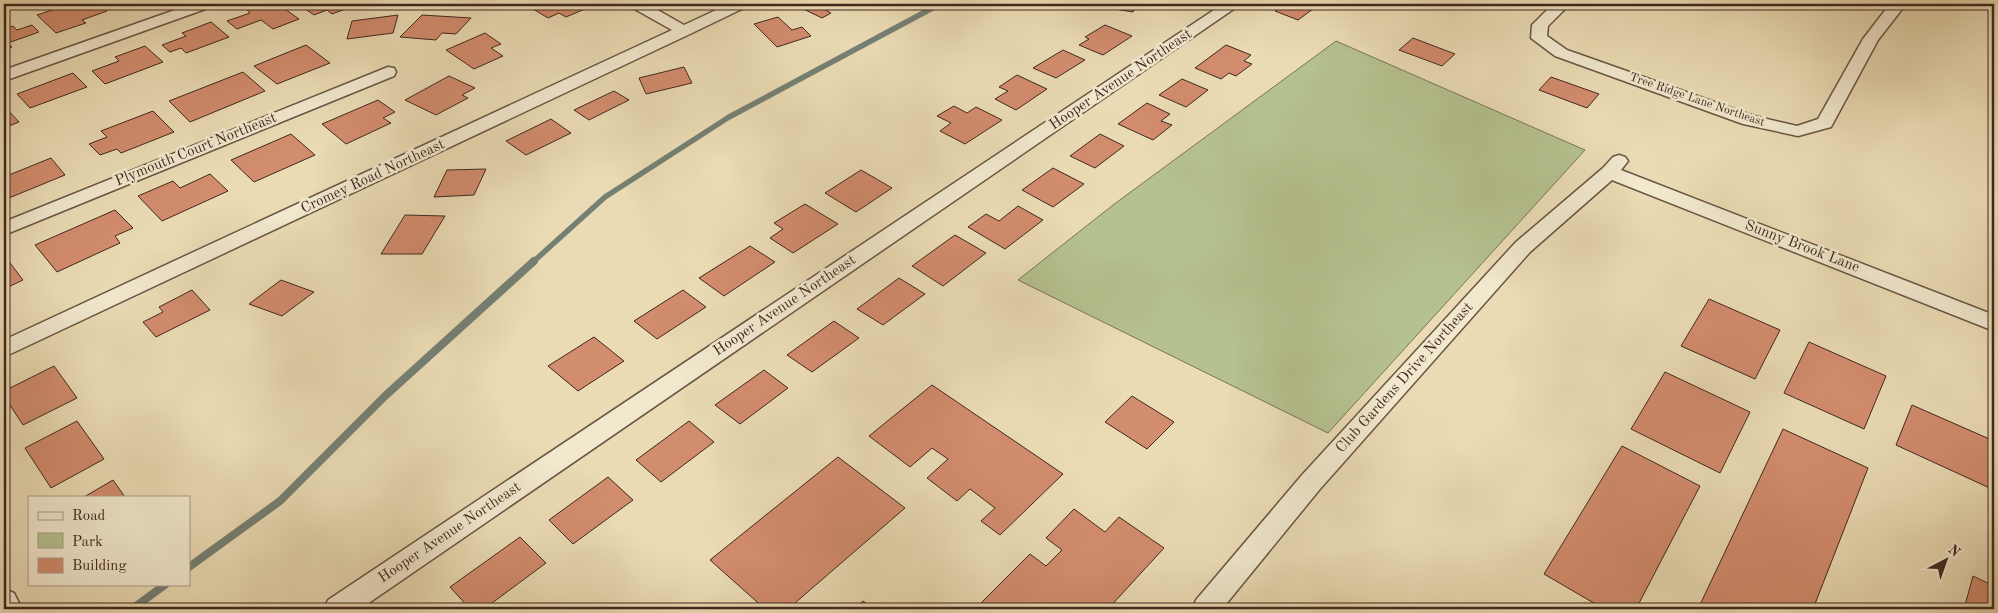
<svg xmlns="http://www.w3.org/2000/svg" width="1998" height="613" viewBox="0 0 1998 613" font-family="'Old Standard TT',serif">
  <rect width="100%" height="100%" fill="#eadbb4"/>
  <filter id="stains"><feTurbulence type="fractalNoise" baseFrequency=".004" numOctaves="4"/><feColorMatrix values="0 0 0 0 .2 0 0 0 0 .09 0 0 0 0 .02 0 0 0 .5 -.17"/></filter>
  <radialGradient id="worn" r=".72"><stop offset=".6" stop-color="#630" stop-opacity="0"/><stop offset="1" stop-color="#630" stop-opacity=".3"/></radialGradient>
  <path fill="#b5c18f" stroke="#7a7456" d="M1336 41 1585 150 1328 433 1018 280 1113 205Z"/>
  <g fill="none" stroke-linecap="round" stroke-linejoin="round">
    <path stroke="#758074" stroke-width="5.5" d="M533 262 605 197 729 117 940 4"/>
    <path stroke="#758074" stroke-width="8" d="M189 567 280 501 385 396 534 261
      M132 609 166 584"/>
  </g>
  <path fill="#d28c6e" stroke="#40281e" d="M92 4H99L107 11 82 20 86 23 56 33 37 15 67 5 73 10Z
    M259 4H278L299 19 273 29 261 20 237 29 227 21 250 13 246 9Z
    M298 4H359L332 14 327 10 314 15Z
    M532 4H577L585 9 566 17 559 13 548 18 528 6Z
    M793 4H831L822 8 831 13 822 18Z
    M1110 4H1137L1133 12 1108 8Z
    M1285 4H1311L1317 6 1298 20 1275 11Z
    M398 15 393 33 347 39 352 21Z
    M422 15 471 18 456 34 442 33 436 40 400 37Z
    M778 17 792 30 802 27 811 36 777 47 754 24Z
    M211 22 229 37 186 53 181 48 170 52 162 45 186 36 182 33Z
    M32 25 39 32 8 43 12 47 4 50V29L13 26 17 30Z
    M1105 25 1132 36 1103 55 1079 45 1089 39 1085 37Z
    M485 33 501 44 491 48 503 56 474 69 446 50Z
    M1413 38 1455 54 1442 66 1399 50Z
    M306 45 330 63 277 84 254 66Z
    M1226 45 1251 55 1244 61 1252 64 1236 76 1229 73 1221 79 1195 68Z
    M145 46 163 62 105 84 92 71 119 61 115 57Z
    M1063 50 1085 60 1056 78 1033 68Z
    M684 67 692 83 646 94 639 78Z
    M243 72 265 91 190 122 169 101Z
    M73 73 87 87 30 108 17 94Z
    M1017 75 1047 89 1016 110 995 99 1008 91 999 87Z
    M449 76 475 88 462 95 468 98 436 115 405 100Z
    M1551 77 1599 94 1587 108 1539 90Z
    M1182 79 1208 90 1186 107 1159 95Z
    M614 91 629 100 589 120 574 110Z
    M378 100 395 112 383 118 391 123 346 144 322 124Z
    M1147 103 1170 114 1161 121 1172 125 1153 140 1118 124Z
    M4 106 19 122 4 128Z
    M954 106 967 113 976 107 1002 120 965 144 940 131 951 123 937 116Z
    M153 111 174 132 121 153 117 149 100 155 89 144 107 137 101 131Z
    M551 119 571 133 526 155 506 141Z
    M291 134 315 155 254 182 231 160Z
    M1100 134 1124 146 1095 168 1070 156Z
    M51 158 65 175 4 200V177Z
    M1053 168 1084 184 1053 207 1022 190Z
    M486 169 474 195 434 197 447 170Z
    M861 170 892 188 856 212 825 193Z
    M210 174 228 191 162 221 138 196 173 181 180 188Z
    M805 204 838 224 793 253 770 238 783 229 774 223Z
    M1018 206 1043 220 1005 249 968 227 986 214 999 221Z
    M115 210 133 228 115 236 120 243 57 272 35 245Z
    M405 215 445 216 422 254H381Z
    M955 235 986 253 943 286 912 266Z
    M750 246 775 262 724 296 699 278Z
    M4 255 23 280 4 289Z
    M899 278 925 294 883 325 857 309Z
    M281 280 314 292 282 316 249 304Z
    M192 290 210 310 156 337 143 322 163 312 159 307Z
    M683 290 706 307 657 339 634 321Z
    M1709 299 1780 330 1755 379 1681 346Z
    M834 321 859 338 812 372 787 355Z
    M594 337 624 361 578 391 548 366Z
    M1809 342 1886 376 1864 429 1784 393Z
    M54 366 77 398 23 425 4 396V391Z
    M764 370 788 388 740 424 715 405Z
    M1665 372 1750 412 1720 473 1631 429Z
    M932 385 1063 474 1000 535 981 521 995 508 970 489 957 501 927 478 948 459 932 448 910 467 869 436Z
    M1132 396 1174 422 1147 449 1105 422Z
    M1912 405 1994 441V490L1896 445Z
    M77 421 104 459 51 488 25 448Z
    M689 421 714 442 661 482 636 460Z
    M1783 429 1868 468 1813 609H1698Z
    M1622 446 1700 486 1636 609H1604L1544 574Z
    M838 457 905 508 788 609H765L710 560Z
    M608 477 633 500 573 544 549 520Z
    M113 480 125 497H84Z
    M1074 509 1105 532 1119 517 1164 548 1108 609H978L976 608 1030 554 1046 566 1062 550 1046 538Z
    M520 537 546 563 484 609H470L450 587Z
    M1973 576 1994 586V609H1964Z
    M863 601 874 609H854Z"/>
  <g fill="none" stroke-linecap="round" stroke-linejoin="round">
    <defs>
      <path id="street" d="M192 4H214L211 7 4 81V70Z
        M628 4H647L684 25 729 4H749L746 7 690 34 4 357V340L672 30 631 7Z
        M1223 4H1241L360 609H324L328 600Z
        M1553 4H1570L1548 26 1547 36 1567 50 1754 116 1797 126 1818 119 1863 39 1890 4H1906L1878 40 1831 127 1798 136 1743 124 1555 56 1531 38 1532 25Z
        M388 67 394 68 396 72 394 76 4 235V222Z
        M1619 155 1625 157 1628 161 1621 170 1994 315V331L1612 180 1530 252 1320 489 1222 609H1192L1196 600 1302 475 1516 242 1603 168 1613 157Z
        M4 589 14 593 22 609H4Z"/>
    </defs>
    <use href="#street" stroke="#6a5544" stroke-width="3"/>
    <use href="#street" fill="#f1e8ce" fill-rule="evenodd"/>
  </g>
  <g text-anchor="middle" dominant-baseline="central" stroke-width="5" stroke-linejoin="round" paint-order="stroke">
    <g font-size="12" fill="#40281e" stroke="#f1e8ce">
      <text transform="translate(1697 100) rotate(19)">Tree Ridge Lane Northeast</text>
    </g>
    <g font-size="15" fill="#40281e" stroke="#f1e8ce">
      <text transform="translate(1121 80) rotate(-34)">Hooper Avenue Northeast</text>
      <text transform="translate(196 150) rotate(-22)">Plymouth Court Northeast</text>
      <text transform="translate(373 177) rotate(-25)">Cromey Road Northeast</text>
      <text transform="translate(1802 247) rotate(21)">Sunny Brook Lane</text>
      <text transform="translate(785 306) rotate(-34)">Hooper Avenue Northeast</text>
      <text transform="translate(1405 378) rotate(-48)">Club Gardens Drive Northeast</text>
      <text transform="translate(450 533) rotate(-34)">Hooper Avenue Northeast</text>
    </g>
  </g>
  <rect width="1998" height="613" fill="none" stroke="#eadbb4" stroke-width="20"/>
  <rect x="5" y="5" width="1988" height="603" fill="none" stroke="#40281e" stroke-width="2.5"/>
  <rect x="10" y="10" width="1978" height="593" fill="none" stroke="#40281e"/>
  <rect x="28" y="496" width="162" height="90" fill="#f1e8ce" stroke="#aa9b88"/>
  <rect x="38" y="512" width="25" height="8" fill="#f1e8ce" stroke="#aa9b88"/>
  <text x="72" y="520" font-size="15" fill="#40281e">Road</text>
  <rect x="38" y="533" width="25" height="15" fill="#b5c18f" stroke="#aa9b88"/>
  <text x="72" y="546" font-size="15" fill="#40281e">Park</text>
  <rect x="38" y="558" width="25" height="15" fill="#d28c6e" stroke="#aa9b88"/>
  <text x="72" y="570" font-size="15" fill="#40281e">Building</text>
  <g transform="translate(1946 560) rotate(41)" stroke="#f1e8ce" stroke-width="4" paint-order="stroke">
  <path d="M0-4L9 19L0 12L-9 19Z" fill="#40281e"/>
  <text y="-8" font-size="14" font-weight="bold" text-anchor="middle" fill="#40281e">N</text>
  </g>
  <rect width="100%" height="100%" filter="url(#stains)"/>
  <rect width="100%" height="100%" fill="url(#worn)"/>
</svg>
